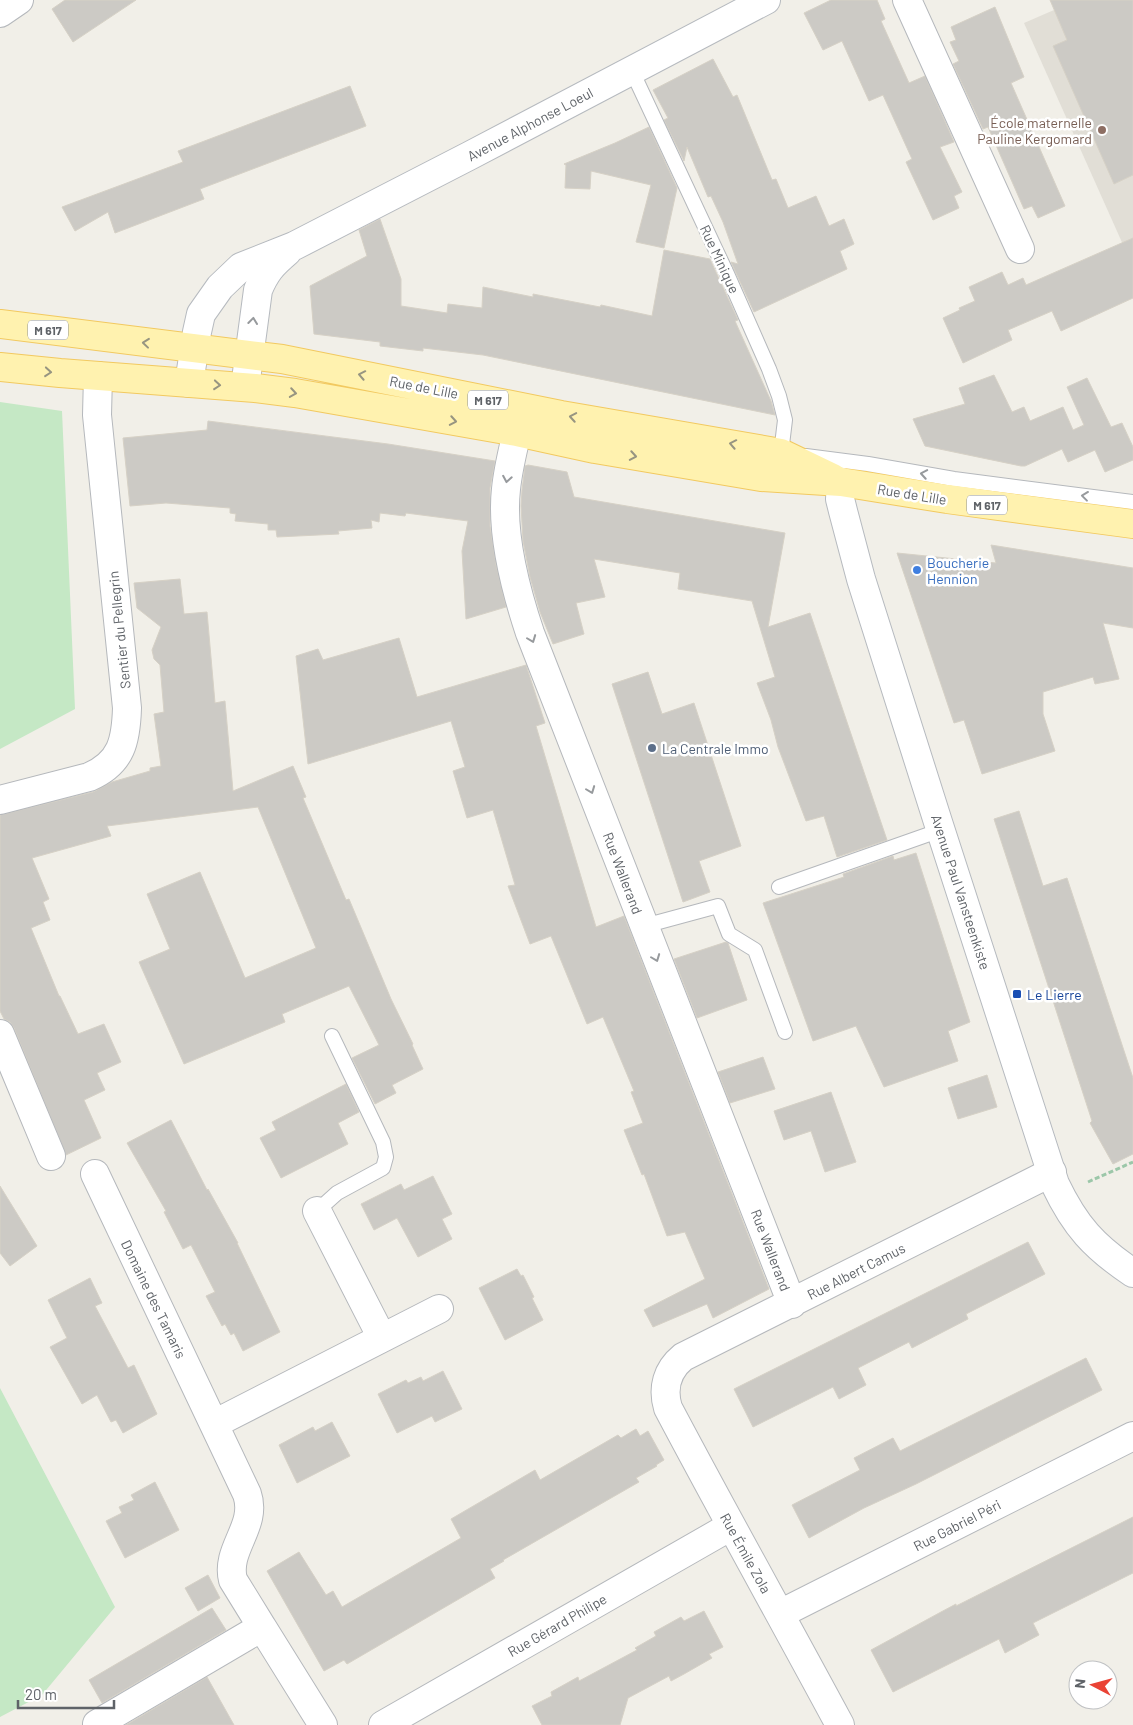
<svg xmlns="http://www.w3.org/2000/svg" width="1133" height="1725" viewBox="0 0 1133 1725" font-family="Barlow,sans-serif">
  <rect width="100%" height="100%" fill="#f1efe8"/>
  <path fill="#e1ded6" d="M1133 0V267L1024 23 1054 10Z"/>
  <path fill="#c5e8c5" d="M0 402 62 411 75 709 0 749Z
    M0 1388 115 1607 42 1695 0 1717Z"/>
  <path fill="#cccac5" stroke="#d6d1c6" d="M65 0H136L73 42 52 9Z
    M831 0H877L885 19 881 21 909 83 925 76 954 142 940 147 962 192 954 196 959 208 933 220 906 162 912 159 883 95 869 101 842 41 823 50 804 13Z
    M1050 0H1133V175L1114 184 1053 46 1067 40Z
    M995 7 1024 77 1011 83 1065 206 1038 218 1032 206 1024 209 988 127 983 129 953 64 959 61 950 42 956 40 951 27Z
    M713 59 733 97 737 95 772 180 776 179 788 208 816 196 829 226 844 219 854 244 840 251 847 269 754 312 731 262 738 264 723 222 711 196 708 197 687 147 684 161 664 120 668 118 653 90Z
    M350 86 366 126 200 189 204 199 115 233 108 212 75 231 62 207 183 162 178 151Z
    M649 127 677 188 664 248 636 242 651 185 591 171 590 189 565 188 566 165 564 164 615 143Z
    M380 219 401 279V306L447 313 448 304 482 308 483 287 533 297V294L600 307 601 305 652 316 664 250 710 259 738 320 735 321 771 401 775 415 483 355 423 348V351L380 346V342L314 334 310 286 367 256 359 230Z
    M1133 238V298L1061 331 1052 311 1008 330 1012 340 963 363 943 318 960 310 959 308 975 301 969 287 1002 272 1008 285 1023 278 1026 285Z
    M994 375 1012 412 1024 407 1030 421 1063 407 1073 430 1084 425 1067 387 1087 378 1111 427 1122 423 1133 447V460L1105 472 1095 450 1068 462 1062 449 1025 466H1021L925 446 913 419 965 404 959 388Z
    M208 421 388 444 495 461 490 488V526L496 565 506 607 466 619 462 551 468 521 406 513 405 516 380 513 379 522 371 520 372 528 338 531 339 534 277 537 276 530H268V524L235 521 236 514 230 513V508L166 503 130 506 123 438 207 430Z
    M528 465 567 472 574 497 785 533 768 627 810 613 887 840 837 857 824 816 806 821 778 747 771 720 757 683 775 677 752 601 678 589 680 573 594 559 605 597 576 603 584 634 553 644 540 612 530 577 523 541 521 506 522 490 525 466Z
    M991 545 1133 568V628L1103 623 1119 679 1095 684 1093 677 1043 692V714L1055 751 982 774 964 720 954 723 897 553 996 563Z
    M180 579 184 614 207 612 215 703 225 701 233 791 293 766 306 797 303 798 346 900 349 899 391 999 413 1044 412 1045 423 1069 392 1085 396 1093 375 1104 352 1058 379 1045 349 986 282 1014 285 1022 184 1064 139 962 170 949 147 894 200 872 245 978 316 948 258 807 107 826 111 836 32 858 49 899 43 902 50 920 31 928 59 996H60L78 1034 104 1024 121 1062 97 1073 105 1090 84 1100 101 1138 66 1155 14 1028 10 1022 4 1019 0 1011V815L93 792 112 782 150 771V768L161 766 154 714 164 712 160 665 154 659 152 650 161 627 137 608 134 583Z
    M399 638 417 697 526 665 545 723 536 726 596 927 624 916 769 1289 713 1318 707 1304 653 1327 644 1310 705 1279 685 1232 667 1236 644 1174 642 1175 624 1130 643 1123 631 1092 634 1091 603 1017 587 1024 551 936 530 944 508 886 515 885 493 810 467 818 453 771 465 767 451 721 308 764 296 656 318 649 323 660Z
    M648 672 662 714 694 703 741 846 699 861 710 892 683 902 612 684Z
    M1019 811 1043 886 1067 878 1133 1078V1154L1113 1164 1090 1123 1092 1121 994 819Z
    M916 853 970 1022 948 1031 958 1061 884 1087 856 1026 813 1041 763 903 844 877 843 874 893 856 894 860Z
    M726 942 728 943 747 1000 697 1018 674 959Z
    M763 1057 775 1089 730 1103 718 1072Z
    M987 1075 997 1107 958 1119 948 1088Z
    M346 1084 359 1112 338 1123 348 1144 281 1178 260 1138 276 1130 272 1122Z
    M831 1092 856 1162 825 1172 811 1131 784 1140 774 1111Z
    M171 1120 207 1190 208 1189 238 1243H237L280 1332 243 1351 234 1333 231 1335 225 1324 222 1326 206 1296 215 1292 191 1245 183 1249 164 1212 166 1211 127 1143Z
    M433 1176 452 1214 442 1219 452 1239 418 1257 397 1218 374 1230 361 1204 401 1184 404 1190Z
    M0 1186 37 1246 10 1266 0 1253Z
    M1028 1242 1045 1274 966 1314 968 1319 912 1348 909 1342 858 1368 866 1385 839 1399 833 1387 753 1427 734 1389Z
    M517 1269 521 1276 523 1275 534 1297 532 1298 543 1320 505 1340 479 1288Z
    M90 1278 102 1303 95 1306 128 1368 134 1365 157 1414 123 1433 116 1420 111 1422 97 1395 82 1404 50 1347 67 1338 48 1300Z
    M1086 1358 1102 1390 916 1484 864 1508 809 1538 792 1505 860 1470 854 1458 893 1438 900 1451Z
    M443 1371 462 1409 435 1422 432 1416 397 1433 378 1394 406 1380 408 1383 421 1377 423 1381Z
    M332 1422 350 1456 297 1483 279 1445 313 1427 315 1431Z
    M636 1429 640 1436 648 1431 664 1460 656 1465 657 1466 636 1478 639 1482 503 1560 504 1561 490 1569 495 1578 347 1664 344 1660 324 1671 267 1571 299 1552 326 1595 333 1591 342 1607 461 1538 451 1519 535 1470 540 1480 618 1435 621 1438Z
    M155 1482 179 1530 125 1558 106 1521 122 1513 119 1507 134 1500 131 1495Z
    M1133 1517V1573L1033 1623 1039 1635 1005 1653 999 1639 893 1692 871 1650 941 1612 956 1604V1606Z
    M208 1575 220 1598 198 1611 185 1588Z
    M212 1608 226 1630 102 1703 89 1680Z
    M704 1611 723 1647 709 1654 712 1658 684 1674 671 1681 669 1676 628 1698 620 1725H542L532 1706 552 1696 551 1692 578 1677 579 1681 637 1650 635 1648 656 1636 654 1632 681 1617 684 1621Z
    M207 1677 234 1725H126Z"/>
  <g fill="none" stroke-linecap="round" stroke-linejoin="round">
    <defs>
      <path id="lane" d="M632 71 728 276 769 369 779 396 785 420 781 453 785 454
        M806 456 868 464 954 479 1133 502
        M779 887 941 830
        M644 926 718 906 729 934 755 950 785 1032
        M317 1211 337 1193 383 1168 386 1157 383 1142 332 1036"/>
      <path id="street" d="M907 0 1020 249
        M0 13 19 0
        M517 432C513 450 508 469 506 489 501 533 516 591 530 633L792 1304
        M0 800 89 777C122 763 126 740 127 708L97 415 98 376
        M0 1034 51 1156
        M95 1174 247 1494C258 1526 225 1549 233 1580L262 1627
        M317 1211 382 1338
        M214 1424 439 1309
        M780 1614 1133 1436
        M97 1724 262 1627 323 1725
        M383 1725 731 1526
        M840 1725C783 1619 724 1514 668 1408 662 1388 667 1370 683 1357L1052 1172"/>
      <path id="secondary" d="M189 383 197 332 201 314 220 287 241 267 294 246 469 156 766 0
        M245 387 258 290C266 271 272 265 287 252
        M841 482 840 499 843 511 861 579 938 822 1055 1184C1075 1226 1094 1247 1133 1273"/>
      <path id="primary" d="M0 324 282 359 561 415 781 453 833 478
        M0 367 60 373 255 388 295 393 517 432 595 449 761 477 841 482 947 499 1133 524"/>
    </defs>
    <use href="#lane" stroke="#b5b8bc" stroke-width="16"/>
    <use href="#street" stroke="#b5b8bc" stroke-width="30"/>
    <use href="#secondary" stroke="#b6babf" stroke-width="30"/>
    <use href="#primary" stroke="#f2c960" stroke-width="30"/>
    <path stroke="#9cc7a9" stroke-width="3" stroke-dasharray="5 2.5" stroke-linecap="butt" d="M1088 1182 1133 1162"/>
    <use href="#lane" stroke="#fff" stroke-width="14"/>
    <use href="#street" stroke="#fff" stroke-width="28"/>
    <use href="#secondary" stroke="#fff" stroke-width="28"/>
    <use href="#primary" stroke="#fff2af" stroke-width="28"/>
  </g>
  <defs><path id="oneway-chevron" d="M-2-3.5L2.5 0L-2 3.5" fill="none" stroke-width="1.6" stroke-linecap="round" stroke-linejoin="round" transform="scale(1.25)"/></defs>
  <g stroke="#979a9d">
    <use href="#oneway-chevron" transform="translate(253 321) rotate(-83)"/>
    <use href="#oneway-chevron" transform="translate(924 474) rotate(-170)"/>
    <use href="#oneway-chevron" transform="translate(507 479) rotate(100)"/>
    <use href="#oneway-chevron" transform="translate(1085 496) rotate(-173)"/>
    <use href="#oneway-chevron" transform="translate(532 639) rotate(69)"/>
    <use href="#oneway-chevron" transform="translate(591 790) rotate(69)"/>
    <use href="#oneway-chevron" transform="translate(656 958) rotate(69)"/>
  </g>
  <g stroke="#979581">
    <use href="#oneway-chevron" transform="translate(146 343) rotate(-174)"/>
    <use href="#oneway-chevron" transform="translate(48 372) rotate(5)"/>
    <use href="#oneway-chevron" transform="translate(362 375) rotate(-169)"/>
    <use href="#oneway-chevron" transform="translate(217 385) rotate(5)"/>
    <use href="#oneway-chevron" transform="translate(293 393) rotate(9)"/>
    <use href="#oneway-chevron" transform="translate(573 417) rotate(-170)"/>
    <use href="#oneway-chevron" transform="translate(453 421) rotate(10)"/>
    <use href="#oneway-chevron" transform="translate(733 444) rotate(-169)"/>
    <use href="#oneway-chevron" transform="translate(633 456) rotate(10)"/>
  </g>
  <circle fill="#8d6e63" stroke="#fff" stroke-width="2" cx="1102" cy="130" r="5"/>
  <circle fill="#3f7fe0" stroke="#fff" stroke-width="2" cx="917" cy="570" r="5"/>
  <circle fill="#5c6f8a" stroke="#fff" stroke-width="2" cx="652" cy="748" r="5"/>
  <rect fill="#1a4fb4" stroke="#fff" stroke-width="2" x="1012" y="989" width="10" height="10" rx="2.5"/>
  <g text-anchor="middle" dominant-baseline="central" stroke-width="5" stroke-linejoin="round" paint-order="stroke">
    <g fill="#fff" stroke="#8f9295" stroke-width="1">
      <rect x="28" y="320.5" width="40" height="19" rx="4"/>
      <rect x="468" y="390.5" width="40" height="19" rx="4"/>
      <rect x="967" y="495.5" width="40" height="19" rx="4"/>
    </g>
    <g font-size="12" font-weight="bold" fill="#5f6368">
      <text x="48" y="330">M 617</text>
      <text x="488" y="400">M 617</text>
      <text x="987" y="505">M 617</text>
    </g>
    <g font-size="14" fill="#785e54" stroke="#fff" text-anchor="end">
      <text x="1092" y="122">École maternelle<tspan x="1092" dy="16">Pauline Kergomard</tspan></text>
    </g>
    <g font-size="14" fill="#5f6368" stroke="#fff">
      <text transform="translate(530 124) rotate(-28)">Avenue Alphonse Loeul</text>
      <text transform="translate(720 259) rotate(65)">Rue Minique</text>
      <text transform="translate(424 387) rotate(11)">Rue de Lille</text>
      <text transform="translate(912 494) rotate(9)">Rue de Lille</text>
      <text transform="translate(119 630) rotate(-96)">Sentier du Pellegrin</text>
      <text transform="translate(623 873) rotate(69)">Rue Wallerand</text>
      <text transform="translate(961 892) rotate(72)">Avenue Paul Vansteenkiste</text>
      <text transform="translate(771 1250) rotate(69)">Rue Wallerand</text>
      <text transform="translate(856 1271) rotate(-27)">Rue Albert Camus</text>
      <text transform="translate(154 1299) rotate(64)">Domaine des Tamaris</text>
      <text transform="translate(957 1525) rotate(-27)">Rue Gabriel Péri</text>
      <text transform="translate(746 1553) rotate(61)">Rue Émile Zola</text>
      <text transform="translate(557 1625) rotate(-30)">Rue Gérard Philipe</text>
    </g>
    <g font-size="14" fill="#366cbe" stroke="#fff" text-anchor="start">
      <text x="927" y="562">Boucherie<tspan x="927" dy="16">Hennion</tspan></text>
    </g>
    <g font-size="14" fill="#4e5e75" stroke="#fff" text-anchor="start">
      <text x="662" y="748">La Centrale Immo</text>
    </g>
    <g font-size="14" fill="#164399" stroke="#fff" text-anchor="start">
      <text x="1027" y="994">Le Lierre</text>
    </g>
  </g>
  <g transform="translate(1093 1685) rotate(276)"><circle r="24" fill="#ffffff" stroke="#bfc1c3"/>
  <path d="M0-4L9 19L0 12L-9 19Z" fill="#ea4335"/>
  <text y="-8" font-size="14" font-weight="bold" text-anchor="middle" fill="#5f6368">N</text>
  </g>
  <path d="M18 1700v8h96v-8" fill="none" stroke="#5f6368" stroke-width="2.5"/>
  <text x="25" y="1700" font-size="15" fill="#5f6368" stroke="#ffffff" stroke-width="4" paint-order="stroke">20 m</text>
</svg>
